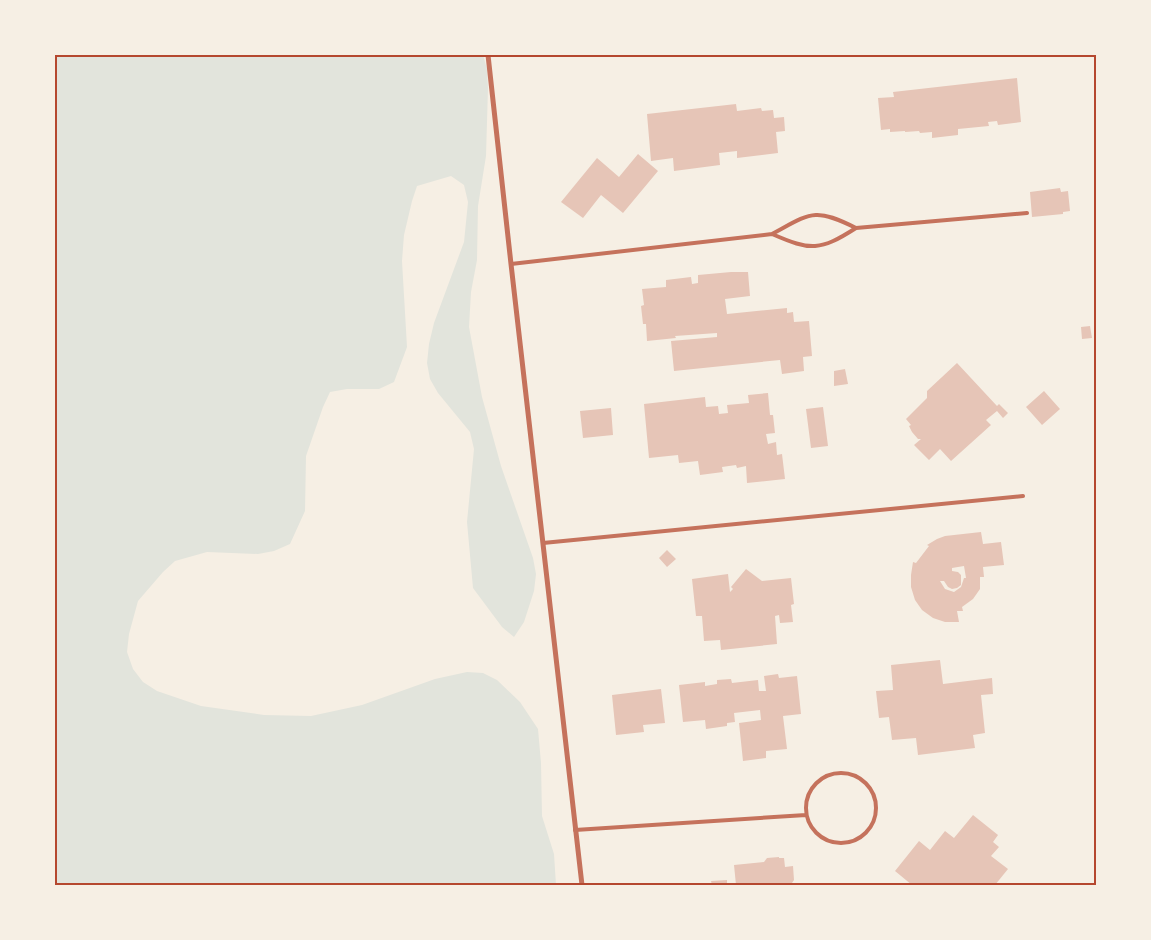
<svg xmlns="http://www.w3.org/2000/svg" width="1151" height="940" viewBox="0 0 1151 940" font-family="Signika,sans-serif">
  <rect width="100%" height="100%" fill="#f6efe4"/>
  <path fill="#e2e4dc" d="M55 55H187L190 57 191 55H483L487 69 488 88 486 156 478 206 477 260 471 292 469 327 482 397 501 466 533 558 536 574 534 591 524 622 514 637 502 627 473 588 467 522 474 449 470 432 438 393 430 379 427 363 429 344 434 323 464 242 468 202 464 185 451 176 417 186 412 201 404 235 402 261 407 347 394 382 379 389H347L330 392 323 407 306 456 305 511 290 544 274 551 258 554 207 552 175 561 163 572 138 601 129 634 127 652 133 669 143 682 157 691 201 706 264 715 311 716 362 705 435 679 467 672 483 673 497 680 520 702 538 729 541 763 542 816 554 854 556 885H55Z"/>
  <path fill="#e6c5b7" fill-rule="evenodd" d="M1017 78 1021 122 998 125 997 121 988 122 989 126 958 129V135L932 138V132L920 133 919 131 905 132V131L890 132V129L881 130 878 98 894 97 893 92Z
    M736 104 737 111 761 108 762 111 773 110 774 118 784 117 785 131 776 132 778 153 737 158V151L719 153 720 165 674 171 673 158 651 161 647 114Z
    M638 154 658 171 623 213 601 195 583 218 561 202 597 158 619 177Z
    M1060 188 1061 192 1068 191 1070 211 1063 212V214L1032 217 1030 192Z
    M731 272H748L750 296 725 299 727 314 787 308V313L793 312 794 322 809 321 812 356 803 357 804 371 782 374 780 360 674 371 671 341 717 337V333L675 336 676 338 647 341 646 324H643L641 306 644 305 642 289 666 287V280L691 277 692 284 698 283V275Z
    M1090 326 1092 338 1082 339 1081 327Z
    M957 363 997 406 999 404 1008 413 1003 418 997 411 986 420 991 425 951 461 940 449 929 460 914 445 921 439H918L912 432 909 426 911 425 906 419 927 398V391Z
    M845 369 848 384 834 386V371Z
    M1044 391 1060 409 1042 425 1026 407Z
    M768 393 770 415H773L775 433 766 434 768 444 776 442 777 455 782 454 785 479 747 483 746 466 737 468 736 465 722 467 723 472 700 475 698 461 679 463 678 455 649 458 644 404 705 397 706 407 718 406 719 414 728 413 727 405 749 403 748 395Z
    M823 407 828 446 811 448 806 409Z
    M611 408 613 435 583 438 580 411Z
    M981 532 983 544 1001 542 1004 565 983 567 984 577H980V589L973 599 962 607 963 611H957L959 622H945L933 618 922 610 915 600 911 587V575L913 562 916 563 929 546 927 545 937 539 945 536ZM964 566 966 578H964L961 587 954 592 945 589 940 581H944L948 587 952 589 957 588 961 585V575L958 572 952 571V568Z
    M667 550 676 559 667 567 659 558Z
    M746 569 762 581 791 578 794 604 791 605 793 622 780 623 779 615 775 616 777 644 721 650 720 640 704 641 702 616H696L692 579 728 574 730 592 733 589 731 587Z
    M940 660 943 684 992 678 993 694 981 695 985 733 973 735 975 748 918 755 916 738 892 740 889 717 879 718 876 691 893 690 891 665Z
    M778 674 779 678 797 676 801 714 783 716 787 749 766 751V758L743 761 739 723 761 720 760 710 734 713 735 722 727 723V726L706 729 705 720 683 722 679 685 705 682V686L717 684V680L731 679 732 683 758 680 759 691H766L764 676Z
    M661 689 665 723 643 725 644 732 616 735 612 695Z
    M973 815 998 835 993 842 999 847 991 856 1008 869 995 885H912L895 871 919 841 930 850 945 831 954 838Z
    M779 857V858H784L785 867 793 866 794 880 792 883 794 885H736L734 865 764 862 767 858Z
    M727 880V885H712L711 881Z"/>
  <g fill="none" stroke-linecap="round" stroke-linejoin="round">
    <path stroke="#c5725c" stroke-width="4" d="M772 234C811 251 820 251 856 228L1027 213
      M511 264 772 234C811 213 814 207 856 228
      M543 543 1023 496
      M806 808a35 35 0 1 1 70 0a35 35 0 1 1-70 0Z
      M575 830 806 815"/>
    <path stroke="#c5725c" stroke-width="5" d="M488 55 511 264 582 885"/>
  </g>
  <rect width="1151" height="940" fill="none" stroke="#f6efe4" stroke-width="112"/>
  <rect x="56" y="56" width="1039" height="828" fill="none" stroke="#b5482f" stroke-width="2"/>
</svg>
